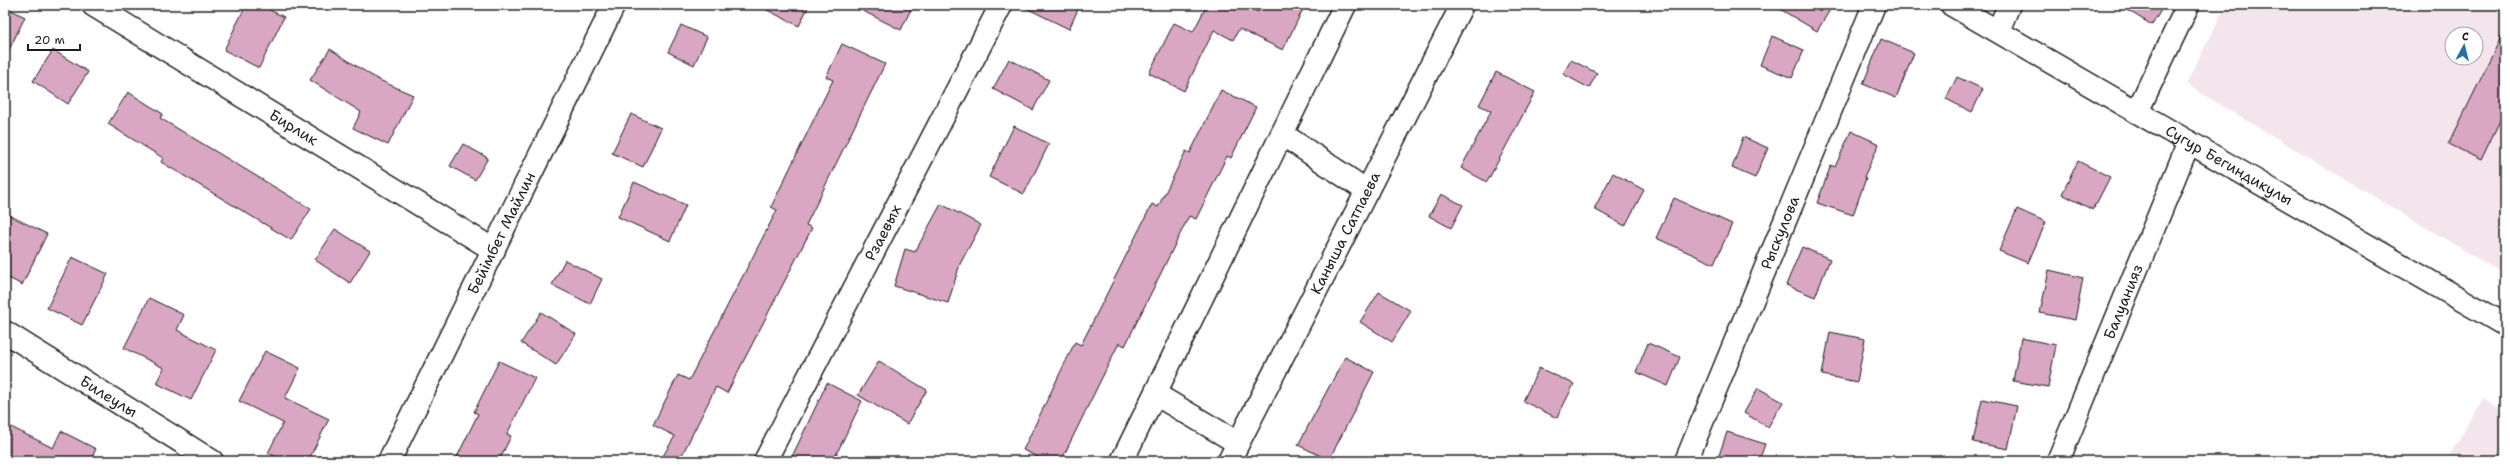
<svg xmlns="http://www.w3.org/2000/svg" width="2510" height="466" viewBox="0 0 2510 466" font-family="'Shantell Sans',sans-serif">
  <rect width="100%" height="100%" fill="#fff"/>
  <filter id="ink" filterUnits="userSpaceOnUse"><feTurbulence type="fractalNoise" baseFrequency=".025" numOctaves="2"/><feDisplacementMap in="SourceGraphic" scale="8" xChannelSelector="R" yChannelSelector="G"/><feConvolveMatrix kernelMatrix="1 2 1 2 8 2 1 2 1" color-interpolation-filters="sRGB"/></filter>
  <g filter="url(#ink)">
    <path fill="#f4e5ed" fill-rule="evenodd" d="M2226 5H2505V275L2186 84ZM2452 34H2476V58H2452Z
      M2483 399 2505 413V461H2446Z"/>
    <path fill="#d9a7c3" stroke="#1c1c1c" d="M246 5H260L284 17 259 68 224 50Z
      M757 5H809L799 26Z
      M851 5H913L901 30Z
      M1020 5H1080L1069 29Z
      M1207 5H1243L1258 12 1261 5H1305L1283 50 1239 29 1233 40 1214 30 1184 91 1149 73 1174 23 1193 32Z
      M1773 5H1833L1817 31Z
      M2119 5H2164L2152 25Z
      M5 7 25 17 5 58Z
      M681 25 707 37 694 65 668 52Z
      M2505 29V110L2481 160 2449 144Z
      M1772 36 1804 50 1792 78 1760 65Z
      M1881 39 1914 53 1896 98 1863 84Z
      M842 44 885 64 806 225 812 228 727 393 716 387 679 461H660L675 436 653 425 678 375 689 380 777 210 771 207 833 80 826 77Z
      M330 49 377 79 413 95 388 145 353 128 361 112 310 80Z
      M53 50 88 72 68 104 33 81Z
      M1009 59 1049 80 1033 110 993 89Z
      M1571 60 1597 73 1589 88 1563 74Z
      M1496 72 1535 92 1487 182 1461 168 1491 111 1479 105Z
      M1957 77 1983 89 1972 112 1946 99Z
      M1221 90 1256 107 1231 158 1227 156 1196 219 1189 216 1125 346 1119 343 1061 461H1046L1023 450 1075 342 1081 345 1152 204 1158 207 1186 151 1190 153Z
      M128 92 163 114 160 118 311 209 291 240 161 162 163 158 108 124Z
      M631 114 661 128 643 167 612 153Z
      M1014 126 1049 144 1024 194 989 177Z
      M1851 131 1879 144 1864 177 1866 178 1853 215 1817 203 1831 165 1835 167Z
      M1743 137 1768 148 1755 178 1732 168Z
      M463 144 488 158 475 180 450 166Z
      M2078 161 2110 177 2093 210 2062 194Z
      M1613 173 1644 190 1625 226 1594 209Z
      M634 182 686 205 670 241 618 217Z
      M1441 194 1463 205 1451 228 1429 216Z
      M1674 198 1732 224 1714 264 1656 238Z
      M941 204 981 225 960 264 948 303 894 286 905 249 915 252Z
      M2017 209 2046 222 2028 263 1999 251Z
      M5 213 47 234 22 285 5 276Z
      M335 229 370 251 350 283 315 260Z
      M1802 247 1830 259 1815 297 1786 285Z
      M72 257 108 274 82 325 47 308Z
      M565 260 602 279 590 304 552 285Z
      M2049 270 2083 278 2075 320 2040 313Z
      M1379 292 1411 311 1392 342 1360 322Z
      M149 298 184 315 177 330 216 350 191 400 156 383 164 368 124 348Z
      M541 312 576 334 556 365 521 343Z
      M1830 332 1865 339 1857 382 1822 375Z
      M2021 338 2056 345 2048 387 2013 381Z
      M1648 343 1680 357 1668 386 1636 372Z
      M265 351 300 368 285 398 329 419 308 461H285L268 453 283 423 239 401Z
      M1345 357 1374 372 1329 460 1298 445Z
      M499 361 535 378 507 434 511 436 499 461H455L478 414 474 412Z
      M879 361 927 390 907 424 858 395Z
      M1539 368 1574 384 1557 418 1523 401Z
      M827 383 862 401 833 461H790Z
      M1758 388 1783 402 1768 427 1744 413Z
      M1982 399 2017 406 2008 449 1973 442Z
      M5 424 53 448 61 431 96 449 90 461H5Z
      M1727 432 1765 444 1759 461H1717Z"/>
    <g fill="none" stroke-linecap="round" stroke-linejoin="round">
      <defs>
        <g id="minor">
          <path id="s1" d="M93 5 494 250"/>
          <path id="s2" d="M1952 5 2505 325"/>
          <path d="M1998 31 2009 5"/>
          <path d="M2137 112 2188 5"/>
          <path d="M1282 134 1367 191"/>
          <path id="s3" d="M5 332 212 461"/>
          <path d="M1155 394 1238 443"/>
          <path id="s4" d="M389 461 614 5"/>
          <path id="s5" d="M765 461 1001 5"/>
          <path d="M1122 461 1345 5"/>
          <path id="s6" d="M1229 461 1462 5"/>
          <path id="s7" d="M1686 461 1874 5"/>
          <path id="s8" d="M2058 461 2189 142"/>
        </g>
      </defs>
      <use href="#minor" stroke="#1c1c1c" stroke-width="25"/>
      <use href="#minor" stroke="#fff" stroke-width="22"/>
    </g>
  </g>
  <g text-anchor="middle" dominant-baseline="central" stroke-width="3.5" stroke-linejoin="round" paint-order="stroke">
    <g font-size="15" fill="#1c1c1c" stroke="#fff">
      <text stroke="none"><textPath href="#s1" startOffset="235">Бирлик</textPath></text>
      <text stroke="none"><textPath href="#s2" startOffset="320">Сугур Бегиндикулы</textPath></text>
      <text stroke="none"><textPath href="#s4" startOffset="254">Бейімбет Майлин</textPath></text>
      <text stroke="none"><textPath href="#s5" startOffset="257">Рзаевых</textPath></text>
      <text stroke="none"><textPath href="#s6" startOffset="256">Каныша Сатпаева</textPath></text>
      <text stroke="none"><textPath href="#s7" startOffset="247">Рыскулова</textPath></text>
      <text stroke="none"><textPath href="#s8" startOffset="172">Балуанияз</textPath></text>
      <text stroke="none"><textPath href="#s3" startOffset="122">Билеулы</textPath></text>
    </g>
  </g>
  <rect width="2510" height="466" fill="none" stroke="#fff" stroke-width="20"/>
  <rect x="10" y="10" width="2490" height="446" fill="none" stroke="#1c1c1c" stroke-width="1.5" filter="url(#ink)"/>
  <g transform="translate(2464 46) rotate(7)"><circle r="19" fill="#ffffff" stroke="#a4a4a4"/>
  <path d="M0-3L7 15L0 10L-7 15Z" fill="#1f6fb2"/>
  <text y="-6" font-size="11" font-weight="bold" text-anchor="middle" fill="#1c1c1c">С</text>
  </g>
  <path d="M28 44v6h52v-6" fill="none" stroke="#1c1c1c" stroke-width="2"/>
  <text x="34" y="44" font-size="12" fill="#1c1c1c" stroke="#ffffff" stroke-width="3" paint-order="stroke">20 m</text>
</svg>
